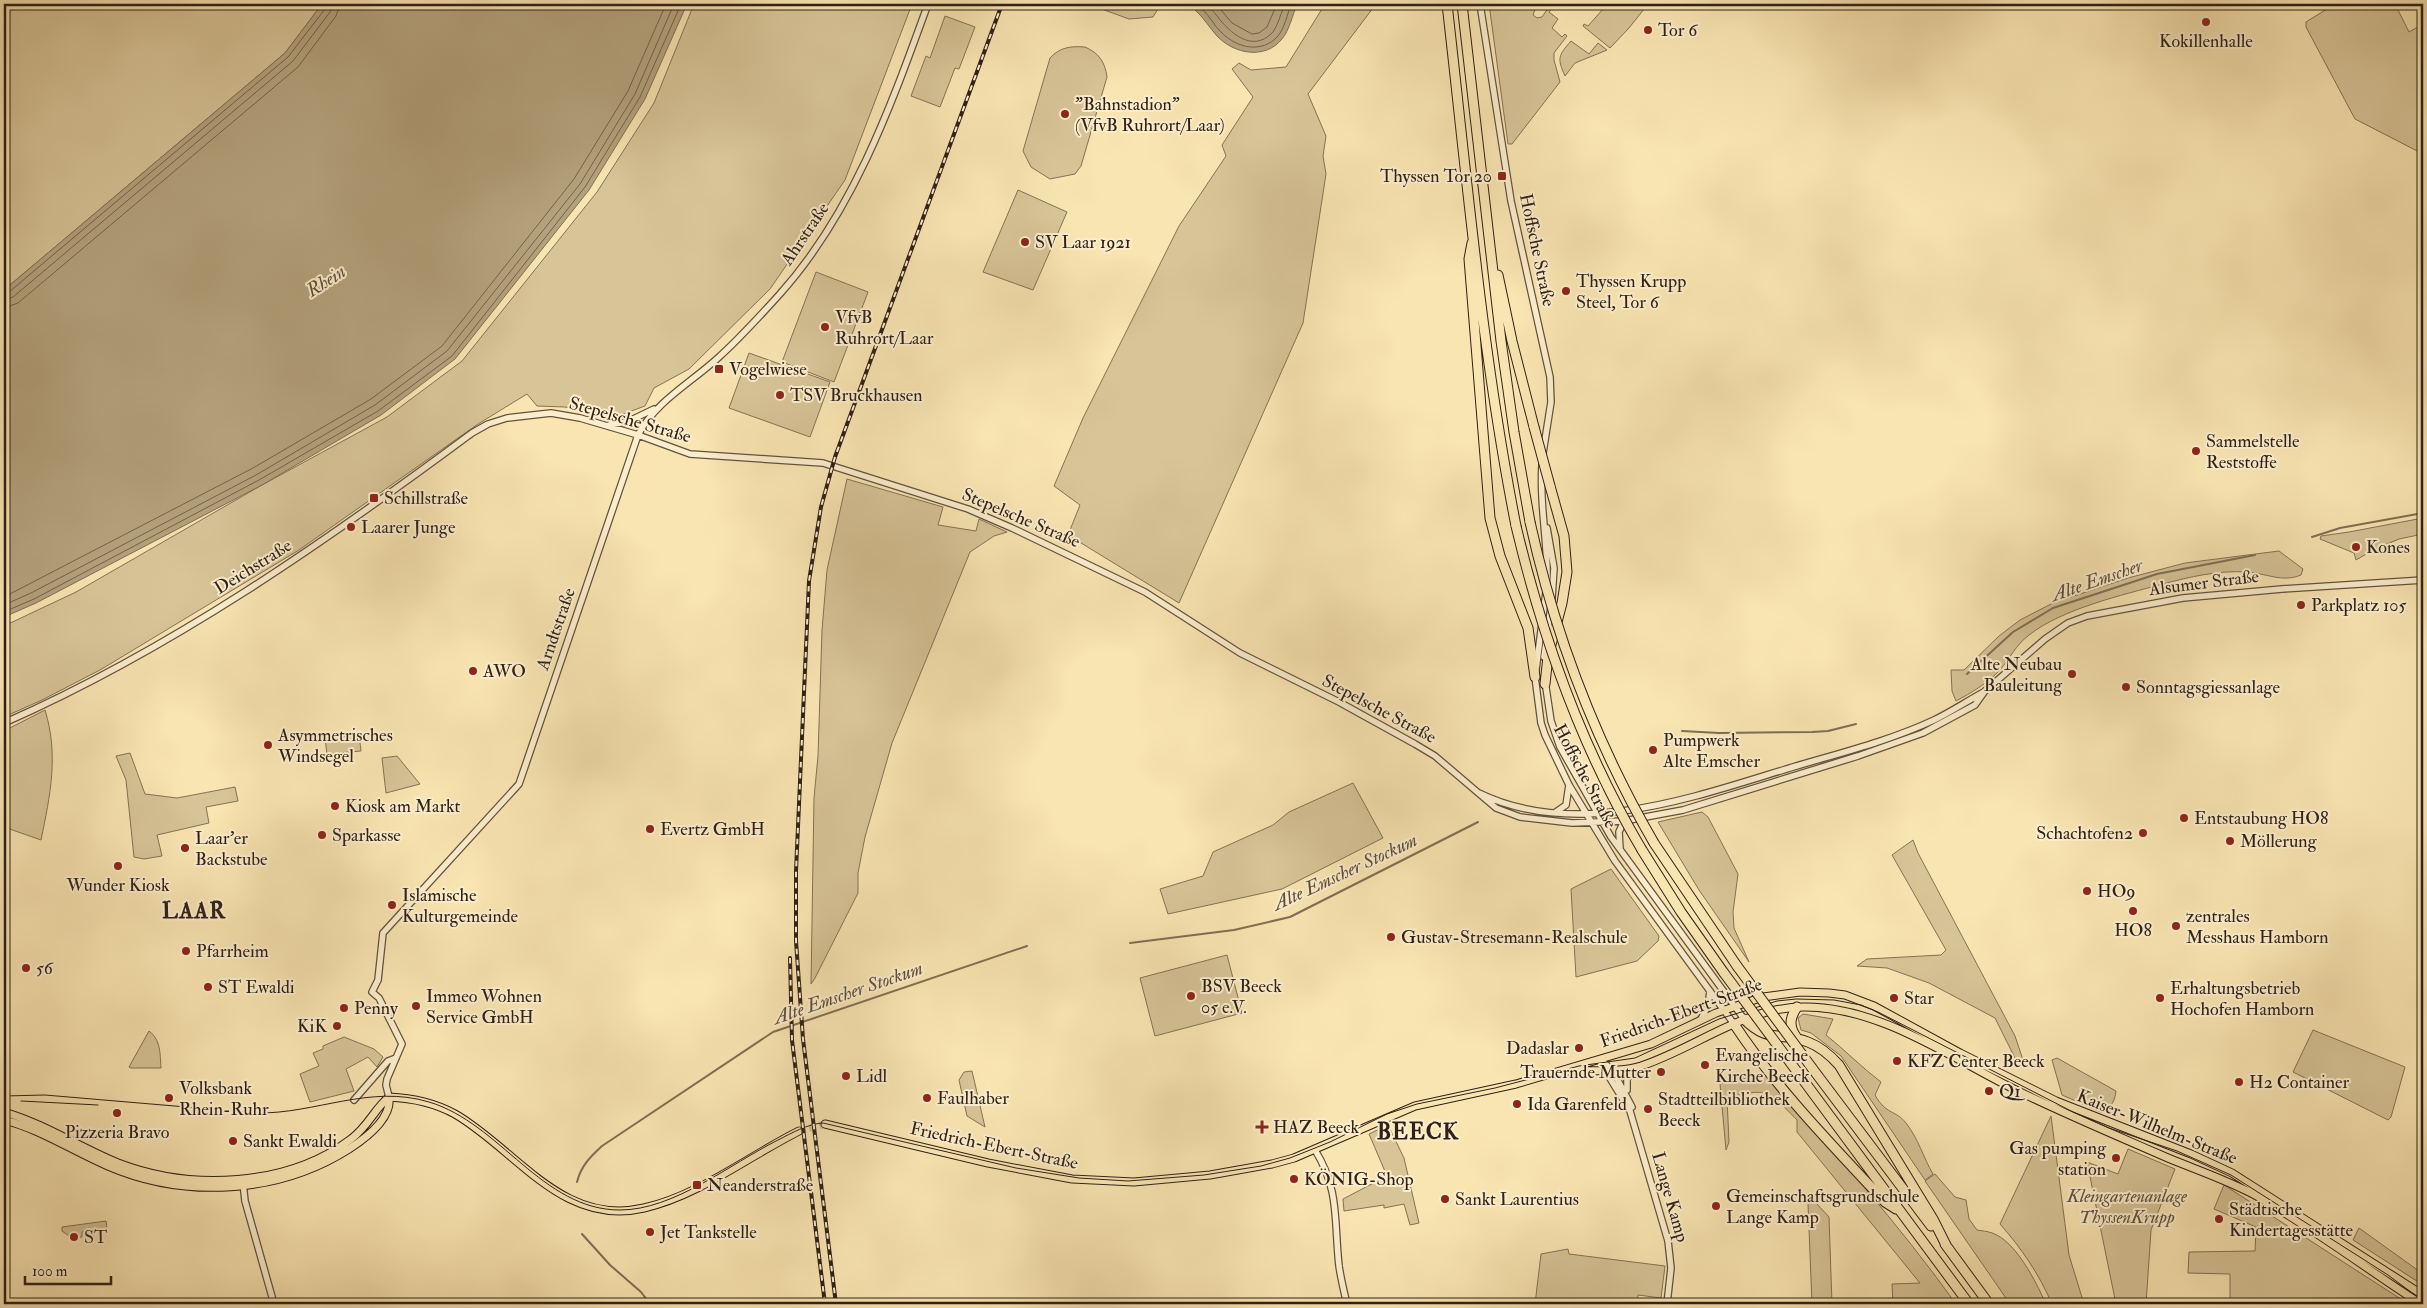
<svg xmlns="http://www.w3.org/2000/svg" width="2427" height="1308" viewBox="0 0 2427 1308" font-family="'IM FELL Double Pica',serif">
  <rect width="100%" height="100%" fill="#f9e5b2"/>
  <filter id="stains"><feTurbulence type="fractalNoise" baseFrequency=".004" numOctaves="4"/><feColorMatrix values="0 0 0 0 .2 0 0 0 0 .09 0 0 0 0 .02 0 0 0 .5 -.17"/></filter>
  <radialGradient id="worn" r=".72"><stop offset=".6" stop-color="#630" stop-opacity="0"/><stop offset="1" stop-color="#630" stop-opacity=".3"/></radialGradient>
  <path fill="#d7c497" stroke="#837256" d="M4 4H322L285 53 4 290Z
    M694 4H912L845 180 770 289 689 369 654 388 645 406 615 417 565 407 537 406 527 394 478 424 299 550 100 670 42 700 4 717V626L76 592 262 485 387 417 462 361 597 192 654 103Z
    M1088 4H1193H1161L1153 17 1129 19Z
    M1325 4H1376L1308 94 1326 136 1323 156 1326 174 1303 323 1179 603 1068 535 1080 505 1054 486 1083 418 1179 226 1226 156 1222 145 1253 97 1232 69 1239 63 1251 70 1286 67Z
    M1489 4H1537L1533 15 1537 18 1542 17 1551 4 1554 6 1549 12 1558 19 1552 28 1562 37 1565 34 1567 36 1554 53V60L1560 82 1512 144H1508Z
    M1601 4H1648L1629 28 1610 48 1583 26 1584 24 1588 26 1604 8Z
    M2335 4H2395L2409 32 2423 24V154L2355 119 2306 27V22Z
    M945 16 975 27 959 69 955 68 940 107 911 96 926 56 930 58Z
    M1571 41 1589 54 1598 43 1607 50 1575 63 1565 76C1557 58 1558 56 1571 41Z
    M1085 47C1099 53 1105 62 1107 77L1081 166 1075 174 1050 179 1031 167 1023 151 1050 58C1060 47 1071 46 1085 47Z
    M1018 190 1067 212 1033 290 983 272Z
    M816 272 868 292 834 382 782 362Z
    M749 353 830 382 810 437 729 408Z
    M847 479 943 507 938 525 976 531 979 519 1007 532 994 536 970 552 892 743 865 837 858 873V893L815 978 811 984 814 798 818 756 822 630 827 570Z
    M2423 518V534L2399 539 2373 550 2356 560 2354 553 2320 539 2321 536 2349 532Z
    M2279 551 2303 569 2301 575C2282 583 2266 573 2246 572 2219 570 2189 577 2163 584 2122 595 2062 609 2029 635 2016 645 2010 658 2000 670 1988 683 1971 693 1956 701L1952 691 1951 670H1964L1999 636 2020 620 2053 603 2128 578 2185 563Z
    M45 710C59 755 50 796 41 840L4 827V771L8 768 4 756V731Z
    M359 735 361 751 327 754 325 738Z
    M130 753 145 794 177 798 235 787 238 801 206 807 209 823 157 835 162 856 144 859 134 857 126 780 116 756Z
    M397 756 420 784 386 793 382 758Z
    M1353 783 1383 838 1282 889 1168 914 1160 889 1203 876 1213 852 1273 825 1289 812Z
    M1702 812 1708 817 1738 874 1733 912 1734 928 1749 962 1699 890 1658 822Z
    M1913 840 1918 853 2015 1036 2023 1060 2018 1064 1995 1018 1929 983 1887 968 1857 966 1867 959 1941 955 1946 950 1892 855Z
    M1611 869 1659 936 1658 941 1637 961 1576 977 1571 889Z
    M1227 955 1242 1013 1155 1036 1140 978Z
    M1803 1014 1833 1019 1826 1035C1845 1050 1861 1067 1881 1082L1875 1095C1886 1115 1896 1110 1906 1123 1919 1140 1923 1157 1933 1174L1925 1180 1841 1056 1811 1033 1801 1030 1798 1018Z
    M2313 1030 2405 1067 2391 1117 2388 1120 2293 1072Z
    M149 1031C161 1040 160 1054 161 1068H131L129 1067Z
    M344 1037 374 1049 383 1057 377 1067 368 1057 346 1069 354 1091 310 1102 300 1074 319 1066 313 1053 323 1049V1046Z
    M2057 1058 2116 1091C2115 1101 2111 1108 2101 1112L2062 1095 2052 1060Z
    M972 1071 985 1127 967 1116 959 1080 964 1072Z
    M1760 1075H1766C1832 1149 1898 1223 1956 1304H1893L1892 1284 1920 1283 1797 1132V1120C1769 1091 1767 1087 1727 1098L1729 1142 1726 1150 1720 1084Z
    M2051 1116 2069 1255 2084 1304H2052C2039 1274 2022 1249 2000 1224Z
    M1388 1125 1404 1158 1419 1223 1410 1225 1404 1204 1384 1208V1205L1344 1211 1343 1199 1387 1176 1369 1134Z
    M2128 1149 2175 1169 2151 1230 2146 1304H2116L2087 1162 2118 1174Z
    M1935 1174 1955 1197 1966 1200 1969 1219 1977 1230C1982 1231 1987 1231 1992 1233 2016 1241 2036 1282 2046 1304H2010L1925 1181Z
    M2224 1185 2407 1303 2409 1304H2230V1274L2188 1273 2189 1252 2255 1251 2256 1227 2214 1209Z
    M1808 1203H1816L1829 1217 1832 1304H1812Z
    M106 1221 107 1229 82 1232V1237L72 1238 62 1231V1227Z
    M2359 1228 2423 1274V1285L2353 1240Z
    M1568 1249 1569 1254 1665 1266 1661 1298 1638 1295 1637 1304H1535L1541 1254Z"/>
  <path fill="#b4a27d" stroke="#7f6e54" d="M322 4H687L645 99 589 190 455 359 381 415 262 485 36 603 4 617V290L285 53Z
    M1197 4H1297C1293 14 1289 31 1282 39 1265 60 1234 54 1217 36 1209 27 1204 18 1195 10Z"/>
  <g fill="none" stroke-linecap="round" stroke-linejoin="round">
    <path stroke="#72624a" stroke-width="1" d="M1202 4V9C1210 16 1214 26 1222 33 1237 48 1262 54 1278 36 1284 29 1288 13 1291 4
      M1208 4C1209 9 1214 11 1217 16 1230 33 1252 53 1272 33 1278 26 1281 12 1285 4
      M1216 4 1232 23 1252 34 1259 33 1267 27 1277 4
      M4 294 9 292 288 57 325 9 326 4
      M4 300 13 297 293 61 330 12 332 4
      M4 308 18 303 298 67 336 16 340 4
      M4 597 253 468 371 399 442 346 574 179 628 91 666 4
      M4 605 31 593 256 475 375 405 447 351 580 184 635 94 674 4
      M4 612 34 599 259 480 378 411 452 356 585 187 640 97 681 4"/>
    <path stroke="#7f6e54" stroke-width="2" d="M2312 537 2340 528 2423 513
      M1967 674 2013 632 2053 608 2157 574 2255 555
      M1682 731 1719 733 1812 732 1828 731 1856 724
      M1130 943 1234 930 1290 917 1478 822
      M577 1182C581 1166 590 1157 602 1146L773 1032 1027 946
      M582 1234 610 1265 641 1292 650 1304"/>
    <path stroke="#d1be93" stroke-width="7" stroke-dasharray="7 3.5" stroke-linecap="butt" d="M799 1131 825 1124"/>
    <defs>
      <path id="minor" d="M1480 4 1511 201 1550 377 1551 402 1543 453
        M609 425 627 422 654 409
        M1542 465C1539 504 1548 541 1547 580
        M1547 528 1554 568 1552 598
        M1546 592 1535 677 1541 723 1545 735 1569 785 1615 861 1734 1024
        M1544 657 1551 607
        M1545 681 1551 721 1560 747 1611 837 1744 1019
        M4 723C172 649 325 542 472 433L488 424 507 418 551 413 580 418 638 435 690 454 823 463 968 509 1012 528 1145 592 1240 653 1339 702 1415 744 1435 756 1496 808 1520 817 1572 823 1624 821 1683 810 1858 756 1923 733 1975 705 1985 691 2045 639 2068 623 2087 616 2183 598 2282 589 2423 580
        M1479 793C1577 841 1697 796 1793 767 1840 753 1889 741 1934 720 1951 712 1967 701 1984 692
        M1556 812 1566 805 1569 785
        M1620 849 1619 832 1624 821
        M1701 1019 1708 1006 1710 991
        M1601 1060 1608 1075 1630 1111 1668 1241 1671 1268 1667 1304
        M1601 1060 1613 1071 1632 1107
        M1627 1090V1079L1634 1068
        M389 1097 386 1085 387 1079 402 1044 379 998 372 992 378 980 383 933 519 784 638 435C656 401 691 383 719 357 740 338 760 316 779 295 853 213 891 106 928 4
        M354 1100 388 1061 396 1058
        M1315 1150C1340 1190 1334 1222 1339 1266 1341 1279 1344 1292 1347 1304
        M243 1183 245 1201 274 1304"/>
      <path id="major" d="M1566 1071C1591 1070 1617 1073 1641 1066 1696 1048 1744 1007 1804 1007 1881 1006 1955 1061 2022 1093 2070 1116 2119 1137 2168 1158 2197 1170 2227 1180 2255 1195 2313 1228 2365 1268 2421 1304
        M389 1097C411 1098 435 1103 455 1114 517 1150 562 1227 644 1208 698 1196 749 1156 799 1131
        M4 1112C45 1124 79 1147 118 1163 191 1191 287 1187 351 1139 368 1127 375 1108 389 1097
        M4 1120C40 1129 73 1151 108 1166 185 1199 278 1194 349 1149 366 1138 392 1118 389 1097
        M825 1124 988 1163 1072 1179 1134 1182 1210 1175 1272 1164 1294 1158 1415 1106 1516 1084 1651 1044 1716 1013 1763 997 1800 992 1829 993 1845 995 1874 1006 1960 1053 2056 1101 2191 1154 2232 1173 2423 1295"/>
      <path id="highway" d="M1447 4C1467 178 1482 354 1516 526
        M1462 4 1501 341 1514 432 1530 522
        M1472 243 1469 259 1490 518 1500 556 1528 628 1535 677
        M1498 275 1512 341 1534 427
        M1545 684 1548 656 1562 603 1567 572 1564 536 1550 486
        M1654 843 1737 966
        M1642 850 1681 912 1724 973
        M1797 1007C1789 1019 1789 1027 1797 1038
        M1744 1019C1768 1044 1780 1031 1808 1042 1821 1047 1830 1055 1839 1065L1933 1219 1947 1247
        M1734 1024C1777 1089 1832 1145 1885 1202L1896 1209
        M1812 1068 1931 1226
        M1801 1077 1969 1304
        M1945 1244 1989 1304"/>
    </defs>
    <use href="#minor" stroke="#62523d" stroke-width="8"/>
    <use href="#major" stroke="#2f2116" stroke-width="9"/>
    <use href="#highway" stroke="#2f2116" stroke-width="11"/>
    <use href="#minor" stroke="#fbeecd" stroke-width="5.5"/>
    <use href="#major" stroke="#f9e5b2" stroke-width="7"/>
    <use href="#highway" stroke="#f9e5b2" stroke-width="9"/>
    <path stroke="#2f2116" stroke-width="1" d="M4 1096 45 1095 257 1113C315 1114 370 1084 429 1102 500 1123 542 1210 620 1210 674 1210 730 1164 778 1140 792 1133 807 1124 823 1123L1016 1168 1079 1178 1128 1181 1204 1175 1261 1166 1290 1158 1330 1142 1387 1114 1417 1104 1495 1088 1579 1066 1635 1058 1719 1019 1777 1001 1796 999 1834 1000 1861 1005 1878 1012 2073 1112 2109 1128 2177 1151 2231 1175 2388 1275 2423 1301
      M21 1101 98 1105"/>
    <defs>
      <path id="rail" d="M790 958 792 1040 825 1304
        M836 1304 803 1039 796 941V871L809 581 821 507 835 457 1002 4"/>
    </defs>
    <use href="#rail" stroke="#2f2116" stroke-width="4"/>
    <use href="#rail" stroke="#fbeecd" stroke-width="2" stroke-dasharray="5.5" stroke-linecap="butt"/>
    <defs>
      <path id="highway-bridge" d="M1534 427 1550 486
        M1530 522C1555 636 1596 743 1654 843
        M1516 526C1543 640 1582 749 1642 850
        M1737 966 1812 1068
        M1724 973 1801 1077"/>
    </defs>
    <use href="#highway-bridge" stroke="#2f2116" stroke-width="11" stroke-linecap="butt"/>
    <use href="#highway-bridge" stroke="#f9e5b2" stroke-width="9"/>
  </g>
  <g fill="#8f2418" stroke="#fbeecd" stroke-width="2">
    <circle cx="2206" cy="22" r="5"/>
    <circle cx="1648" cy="30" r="5"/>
    <circle cx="1065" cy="114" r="5"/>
    <rect x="1497" y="171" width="10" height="10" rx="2.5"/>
    <circle cx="1025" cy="242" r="5"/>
    <circle cx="1566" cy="291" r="5"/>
    <circle cx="825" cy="327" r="5"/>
    <rect x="714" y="364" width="10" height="10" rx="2.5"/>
    <circle cx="780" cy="395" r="5"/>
    <circle cx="2196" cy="451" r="5"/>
    <rect x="369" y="493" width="10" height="10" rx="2.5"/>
    <circle cx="351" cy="527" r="5"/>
    <circle cx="2356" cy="547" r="5"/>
    <circle cx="2301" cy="605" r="5"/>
    <circle cx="473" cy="671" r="5"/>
    <circle cx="2072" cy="674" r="5"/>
    <circle cx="2126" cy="687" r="5"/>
    <circle cx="268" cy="745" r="5"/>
    <circle cx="1653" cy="750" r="5"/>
    <circle cx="335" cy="806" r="5"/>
    <circle cx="2184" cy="818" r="5"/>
    <circle cx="650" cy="829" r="5"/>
    <circle cx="2143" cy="833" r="5"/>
    <circle cx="322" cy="835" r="5"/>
    <circle cx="2230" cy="841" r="5"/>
    <circle cx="185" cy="848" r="5"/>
    <circle cx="118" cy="866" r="5"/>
    <circle cx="2087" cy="891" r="5"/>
    <circle cx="392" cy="905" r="5"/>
    <circle cx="2133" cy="911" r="5"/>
    <circle cx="2176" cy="926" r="5"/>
    <circle cx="1391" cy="937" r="5"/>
    <circle cx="186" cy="951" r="5"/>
    <circle cx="26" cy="968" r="5"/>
    <circle cx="208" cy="987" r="5"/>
    <circle cx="1191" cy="996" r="5"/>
    <circle cx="1894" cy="998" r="5"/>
    <circle cx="2160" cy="998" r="5"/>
    <circle cx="416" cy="1006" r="5"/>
    <circle cx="344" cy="1008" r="5"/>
    <circle cx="337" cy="1026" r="5"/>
    <circle cx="1579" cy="1048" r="5"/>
    <circle cx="1897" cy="1061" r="5"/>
    <circle cx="1705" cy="1065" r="5"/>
    <circle cx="1661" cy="1072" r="5"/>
    <circle cx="846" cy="1076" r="5"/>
    <circle cx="2239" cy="1082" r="5"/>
    <circle cx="1989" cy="1091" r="5"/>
    <circle cx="169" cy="1098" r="5"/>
    <circle cx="927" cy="1098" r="5"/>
    <circle cx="1517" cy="1104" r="5"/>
    <circle cx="1648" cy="1109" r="5"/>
    <circle cx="117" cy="1113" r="5"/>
    <path d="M1259.5 1119.5h5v5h5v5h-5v5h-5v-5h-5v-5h5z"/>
    <circle cx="233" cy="1141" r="5"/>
    <circle cx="2116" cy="1158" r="5"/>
    <circle cx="1294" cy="1179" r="5"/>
    <rect x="692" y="1180" width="10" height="10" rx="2.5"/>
    <circle cx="1445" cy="1199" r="5"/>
    <circle cx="1716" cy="1206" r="5"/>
    <circle cx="2219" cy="1219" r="5"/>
    <circle cx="650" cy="1232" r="5"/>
    <circle cx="74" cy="1237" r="5"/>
  </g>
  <g text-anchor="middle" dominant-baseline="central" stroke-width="4" stroke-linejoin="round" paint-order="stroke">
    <g font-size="18" fill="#2f2116" stroke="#fbeecd" text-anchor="start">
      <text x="1658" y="30">Tor 6</text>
      <text x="2206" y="41" text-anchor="middle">Kokillenhalle</text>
      <text x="1075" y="104">"Bahnstadion"<tspan x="1075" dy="21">(VfvB Ruhrort/Laar)</tspan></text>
      <text x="1492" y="176" text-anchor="end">Thyssen Tor 20</text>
      <text x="1035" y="242">SV Laar 1921</text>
      <text x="1576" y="281">Thyssen Krupp<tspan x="1576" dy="21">Steel, Tor 6</tspan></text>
      <text x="835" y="317">VfvB<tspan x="835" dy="21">Ruhrort/Laar</tspan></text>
      <text x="729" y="369">Vogelwiese</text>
      <text x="790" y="395">TSV Bruckhausen</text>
      <text x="2206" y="441">Sammelstelle<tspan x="2206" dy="21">Reststoffe</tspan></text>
      <text x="384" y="498">Schillstraße</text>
      <text x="361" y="527">Laarer Junge</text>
      <text x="2366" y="547">Kones</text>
      <text x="2311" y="605">Parkplatz 105</text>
      <text x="2062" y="664" text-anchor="end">Alte Neubau<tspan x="2062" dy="21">Bauleitung</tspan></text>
      <text x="483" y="671">AWO</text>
      <text x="2136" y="687">Sonntagsgiessanlage</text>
      <text x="278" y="735">Asymmetrisches<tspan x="278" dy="21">Windsegel</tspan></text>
      <text x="1663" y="740">Pumpwerk<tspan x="1663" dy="21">Alte Emscher</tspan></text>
      <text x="345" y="806">Kiosk am Markt</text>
      <text x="2194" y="818">Entstaubung HO8</text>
      <text x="660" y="829">Evertz GmbH</text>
      <text x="2133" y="833" text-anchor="end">Schachtofen2</text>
      <text x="332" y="835">Sparkasse</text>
      <text x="195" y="838">Laar'er<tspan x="195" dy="21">Backstube</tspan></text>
      <text x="2240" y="841">Möllerung</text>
      <text x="118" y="885" text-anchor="middle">Wunder Kiosk</text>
      <text x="2097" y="891">HO9</text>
      <text x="402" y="895">Islamische<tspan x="402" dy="21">Kulturgemeinde</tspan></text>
      <text x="2186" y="916">zentrales<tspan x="2186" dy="21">Messhaus Hamborn</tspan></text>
      <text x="2133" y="930" text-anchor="middle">HO8</text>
      <text x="1401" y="937">Gustav-Stresemann-Realschule</text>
      <text x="196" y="951">Pfarrheim</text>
      <text x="36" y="968">56</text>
      <text x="1201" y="986">BSV Beeck<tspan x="1201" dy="21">05 e.V.</tspan></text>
      <text x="218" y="987">ST Ewaldi</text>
      <text x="2170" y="988">Erhaltungsbetrieb<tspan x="2170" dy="21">Hochofen Hamborn</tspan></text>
      <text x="426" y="996">Immeo Wohnen<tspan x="426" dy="21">Service GmbH</tspan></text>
      <text x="1904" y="998">Star</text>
      <text x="354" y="1008">Penny</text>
      <text x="327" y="1026" text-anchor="end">KiK</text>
      <text x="1569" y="1048" text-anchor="end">Dadaslar</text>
      <text x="1715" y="1055">Evangelische<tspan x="1715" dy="21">Kirche Beeck</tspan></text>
      <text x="1907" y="1061">KFZ Center Beeck</text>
      <text x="1651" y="1072" text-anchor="end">Trauernde Mutter</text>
      <text x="856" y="1076">Lidl</text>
      <text x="2249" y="1082">H2 Container</text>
      <text x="179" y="1088">Volksbank<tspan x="179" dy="21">Rhein-Ruhr</tspan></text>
      <text x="1999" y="1091">Q1</text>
      <text x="937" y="1098">Faulhaber</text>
      <text x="1658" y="1099">Stadtteilbibliothek<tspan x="1658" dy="21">Beeck</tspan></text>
      <text x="1527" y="1104">Ida Garenfeld</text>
      <text x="1273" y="1127">HAZ Beeck</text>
      <text x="117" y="1132" text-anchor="middle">Pizzeria Bravo</text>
      <text x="243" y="1141">Sankt Ewaldi</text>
      <text x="2106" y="1148" text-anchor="end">Gas pumping<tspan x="2106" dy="21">station</tspan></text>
      <text x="1304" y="1179">KÖNIG-Shop</text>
      <text x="707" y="1185">Neanderstraße</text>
      <text x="1726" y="1196">Gemeinschaftsgrundschule<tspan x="1726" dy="21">Lange Kamp</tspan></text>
      <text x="1455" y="1199">Sankt Laurentius</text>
      <text x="2229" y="1209">Städtische<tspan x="2229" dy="21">Kindertagesstätte</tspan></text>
      <text x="660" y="1232">Jet Tankstelle</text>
      <text x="84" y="1237">ST</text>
    </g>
    <g font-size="18" fill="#2f2116" stroke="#fbeecd">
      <text transform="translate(805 234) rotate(-56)">Ahrstraße</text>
      <text transform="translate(1537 250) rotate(78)">Hoffsche Straße</text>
      <text transform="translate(630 420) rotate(16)">Stepelsche Straße</text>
      <text transform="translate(1021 518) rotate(23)">Stepelsche Straße</text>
      <text transform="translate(253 567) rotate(-32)">Deichstraße</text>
      <text transform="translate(2204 583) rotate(-7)">Alsumer Straße</text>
      <text transform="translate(556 629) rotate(-71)">Arndtstraße</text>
      <text transform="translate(1379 709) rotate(28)">Stepelsche Straße</text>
      <text transform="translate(1585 776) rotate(62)">Hoffsche Straße</text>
      <text transform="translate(1681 1013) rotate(-20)">Friedrich-Ebert-Straße</text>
      <text transform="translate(2157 1127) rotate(22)">Kaiser-Wilhelm-Straße</text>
      <text transform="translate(994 1146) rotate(12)">Friedrich-Ebert-Straße</text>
      <text transform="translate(1670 1197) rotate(74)">Lange Kamp</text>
    </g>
    <g font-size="18" font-style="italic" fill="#61523d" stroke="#fbeecd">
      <text x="2127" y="1196">Kleingartenanlage<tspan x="2127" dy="21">ThyssenKrupp</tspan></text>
    </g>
    <g font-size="19" font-style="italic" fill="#5e4e3a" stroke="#fbeecd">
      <text transform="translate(326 281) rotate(-33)">Rhein</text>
      <text transform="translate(2097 580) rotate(-19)">Alte Emscher</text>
      <text transform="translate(1345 872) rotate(-25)">Alte Emscher Stockum</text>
      <text transform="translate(848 993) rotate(-19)">Alte Emscher Stockum</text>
    </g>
    <g font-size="22" font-weight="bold" letter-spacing="1" fill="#2f2116" stroke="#fbeecd">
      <text x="194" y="911">LAAR</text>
      <text x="1418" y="1132">BEECK</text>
    </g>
  </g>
  <rect width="2427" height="1308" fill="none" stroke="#f9e5b2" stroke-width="20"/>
  <rect x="5" y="5" width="2417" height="1298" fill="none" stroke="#2f2116" stroke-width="2.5"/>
  <rect x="10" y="10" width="2407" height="1288" fill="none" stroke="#2f2116"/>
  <path d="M25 1276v8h86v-8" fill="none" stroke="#2f2116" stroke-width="2.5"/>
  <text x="32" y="1276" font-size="15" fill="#2f2116" stroke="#fbeecd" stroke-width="4" paint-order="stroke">100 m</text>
  <rect width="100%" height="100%" filter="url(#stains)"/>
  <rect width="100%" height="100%" fill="url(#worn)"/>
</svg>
